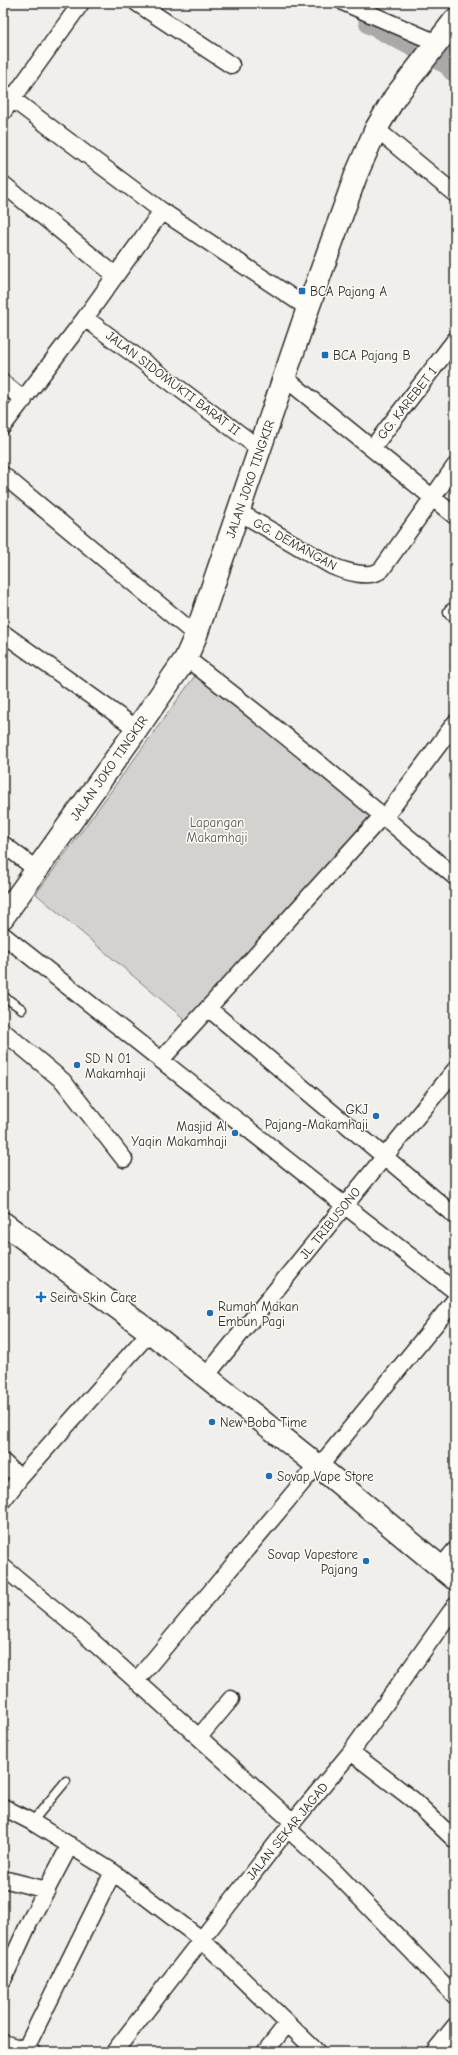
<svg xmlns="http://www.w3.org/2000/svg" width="458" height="2055" viewBox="0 0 458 2055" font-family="'Comic Neue',sans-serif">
  <rect width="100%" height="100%" fill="#f0efeb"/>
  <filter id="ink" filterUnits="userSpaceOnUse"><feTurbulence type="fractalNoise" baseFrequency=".025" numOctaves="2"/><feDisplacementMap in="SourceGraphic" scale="8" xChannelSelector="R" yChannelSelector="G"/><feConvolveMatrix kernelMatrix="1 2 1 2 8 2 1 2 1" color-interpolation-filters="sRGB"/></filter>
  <g filter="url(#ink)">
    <path fill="#d3d2cf" stroke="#7f7e7d" d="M197 673 374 817 189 1023 36 894Z"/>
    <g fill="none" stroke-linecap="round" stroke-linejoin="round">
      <path stroke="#aaa9a7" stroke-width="29" d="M373 21 452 62 455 67"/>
      <defs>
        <path id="lane" d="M3 996 22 1009
          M32 1822 66 1781"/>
        <path id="street" d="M137 3 231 65
          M345 3 437 43
          M3 92 162 211 308 308
          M3 112 81 3
          M376 129 455 194
          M3 184 115 275
          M85 318 260 449
          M285 378 455 516
          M3 383 24 400
          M3 426 85 318 162 211
          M373 447 455 340
          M3 475 196 635
          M239 512 332 566C344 571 371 580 382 569L455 466
          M452 612 455 613
          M3 633 137 729
          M186 658C278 728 367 802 455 877
          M385 817 455 723
          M3 844 37 870
          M3 935 344 1205 455 1291
          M208 1008 455 1216
          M3 1031 63 1081 124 1159
          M161 1060 383 815
          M206 1376 455 1070
          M3 1462 20 1478
          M319 1467 455 1300
          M3 1500 20 1478 150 1332
          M3 1567 82 1632 293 1822
          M441 1567 455 1550
          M136 1681 317 1465
          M199 1737 231 1699
          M351 1752 412 1799 455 1840
          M3 1807 32 1822 113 1872 201 1939 317 2052
          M288 1829 337 1874 455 1996
          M3 1879 47 1890
          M3 1980 30 1921 70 1845
          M3 2043 32 2052
          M25 2050 113 1872
          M114 2052 293 1822 351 1752 455 1606
          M265 2052 287 2024
          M434 2052 455 2026"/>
        <path id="secondary" d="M3 917 137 729 186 658 196 635 308 308 356 175 376 129 395 97 455 20"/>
        <path id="primary" d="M3 1223 150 1332 317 1465 455 1579"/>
      </defs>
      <use href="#lane" stroke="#2b2b2b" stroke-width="11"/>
      <use href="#street" stroke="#2b2b2b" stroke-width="19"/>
      <use href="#secondary" stroke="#2b2b2b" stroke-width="25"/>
      <use href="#primary" stroke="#2b2b2b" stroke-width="25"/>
      <use href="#lane" stroke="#fdfcf7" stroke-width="8"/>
      <use href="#street" stroke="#fdfcf7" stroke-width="16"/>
      <use href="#secondary" stroke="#fdfcf7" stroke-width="22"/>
      <use href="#primary" stroke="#fdfcf7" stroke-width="22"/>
    </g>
  </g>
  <g fill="#1f6fb2" stroke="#fdfcf7" stroke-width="1.5">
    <rect x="298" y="287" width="8" height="8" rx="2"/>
    <rect x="321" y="351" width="8" height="8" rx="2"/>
    <circle cx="77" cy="1065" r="4"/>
    <circle cx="376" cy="1116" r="4"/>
    <circle cx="235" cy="1133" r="4"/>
    <path d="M39 1291h4v4h4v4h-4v4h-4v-4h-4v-4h4z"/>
    <circle cx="210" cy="1313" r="4"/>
    <circle cx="212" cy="1422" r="4"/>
    <circle cx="269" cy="1476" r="4"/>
    <circle cx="366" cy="1561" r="4"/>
  </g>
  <g text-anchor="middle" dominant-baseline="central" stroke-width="3" stroke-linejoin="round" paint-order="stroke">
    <g font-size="13" fill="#2b2b2b" stroke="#fdfcf7" text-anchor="start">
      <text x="310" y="291">BCA Pajang A</text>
      <text x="333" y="355">BCA Pajang B</text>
      <text x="85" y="1058">SD N 01<tspan x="85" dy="15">Makamhaji</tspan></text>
      <text x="368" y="1109" text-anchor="end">GKJ<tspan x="368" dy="15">Pajang-Makamhaji</tspan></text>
      <text x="227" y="1126" text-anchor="end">Masjid Al<tspan x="227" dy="15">Yaqin Makamhaji</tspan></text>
      <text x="50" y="1297">Seira Skin Care</text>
      <text x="218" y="1306">Rumah Makan<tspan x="218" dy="15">Embun Pagi</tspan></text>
      <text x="220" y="1422">New Boba Time</text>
      <text x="277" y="1476">Sovap Vape Store</text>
      <text x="358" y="1554" text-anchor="end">Sovap Vapestore<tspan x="358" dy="15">Pajang</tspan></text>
    </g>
    <g font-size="13" fill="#2b2b2b" stroke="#fdfcf7">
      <text transform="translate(173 383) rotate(37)">JALAN SIDOMUKTI BARAT II</text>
      <text transform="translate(407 403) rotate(-52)">GG. KAREBET 1</text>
      <text transform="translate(250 479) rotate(-71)">JALAN JOKO TINGKIR</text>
      <text transform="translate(295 544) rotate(29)">GG. DEMANGAN</text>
      <text transform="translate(109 768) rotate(-55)">JALAN JOKO TINGKIR</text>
      <text transform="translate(330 1223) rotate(-51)">JL. TRIBUSONO</text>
      <text transform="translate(287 1831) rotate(-51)">JALAN SEKAR JAGAD</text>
    </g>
    <g font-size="13" fill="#555554" stroke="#fdfcf7">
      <text x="217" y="822">Lapangan<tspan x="217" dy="15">Makamhaji</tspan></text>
    </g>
  </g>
  <rect width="458" height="2055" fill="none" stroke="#fdfcf7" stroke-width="16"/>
  <rect x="8" y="8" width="442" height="2039" fill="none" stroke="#2b2b2b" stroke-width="1.5" filter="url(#ink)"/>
</svg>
